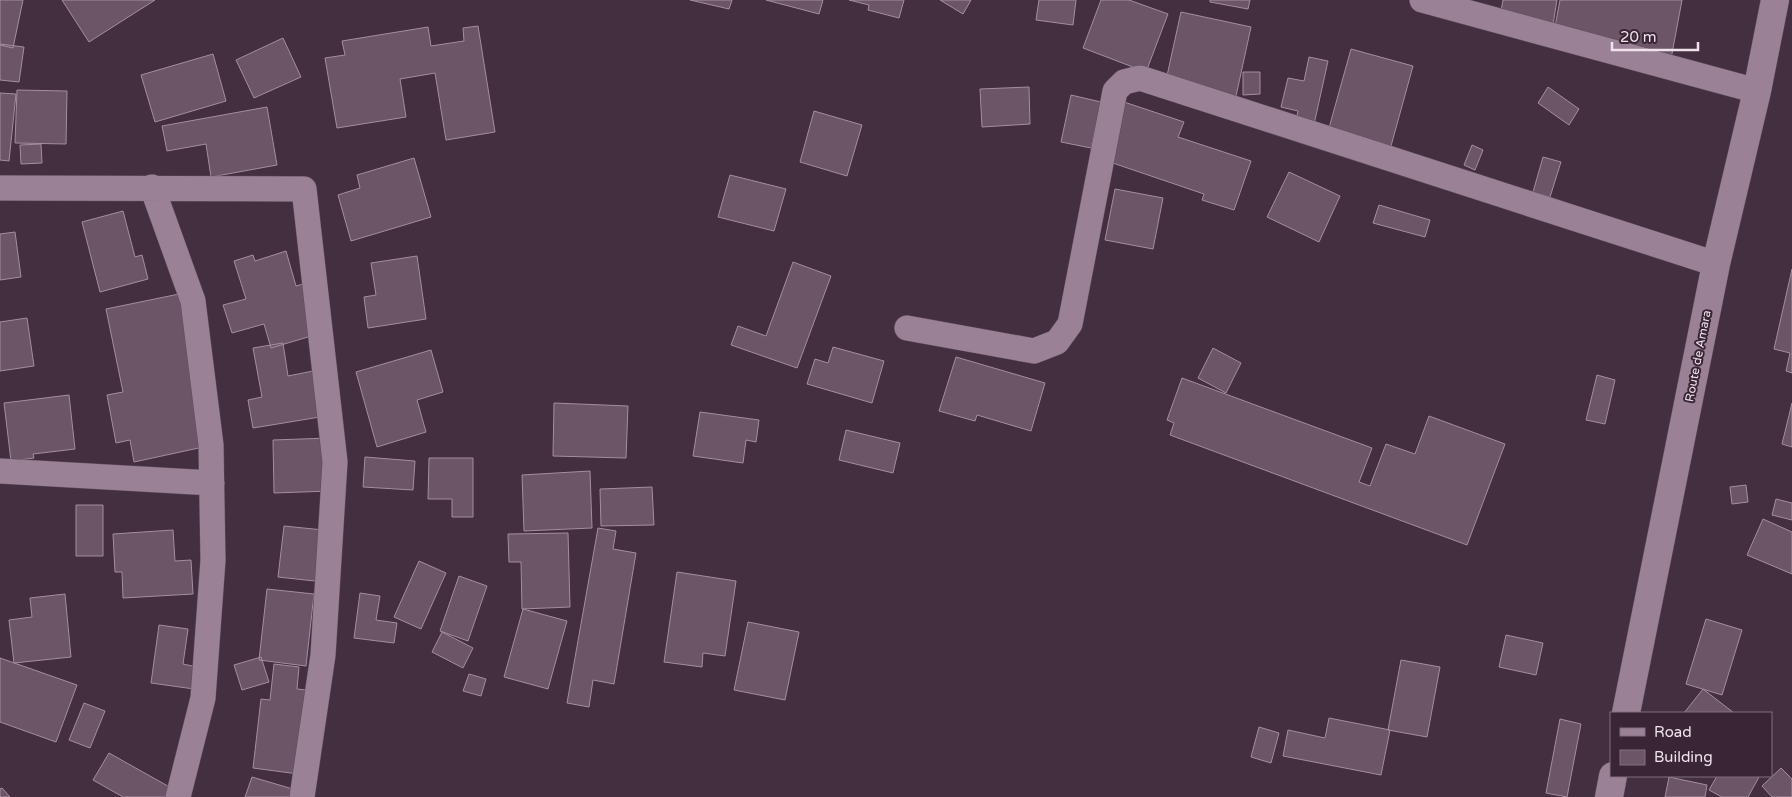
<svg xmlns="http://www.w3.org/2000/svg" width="1792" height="797" viewBox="0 0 1792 797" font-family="'Varela Round',sans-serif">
  <rect width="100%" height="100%" fill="#432f3f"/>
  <path fill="#6b5567" stroke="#a68da1" d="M0 0H23L13 48 0 45Z
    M62 0H155L89 42Z
    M690 0H732L729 9Z
    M766 0H823L819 14Z
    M849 0H904L899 18 868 10 869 5Z
    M940 0H971L963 14Z
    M1039 0H1076L1073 25 1036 20Z
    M1101 0H1129L1168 14 1146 72 1083 48Z
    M1210 0H1250L1248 9 1210 2Z
    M1503 0H1557L1552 31 1499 22Z
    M1560 0H1682L1671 59 1553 37Z
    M1181 12 1251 27 1233 110 1163 94Z
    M478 26 495 132 446 140 435 73 400 79 406 117 337 128 325 58 345 55 342 41 428 27 431 46 464 41 463 28Z
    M283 38 301 77 254 98 236 60Z
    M0 44 24 47 19 82 0 80Z
    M1351 49 1413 66 1391 146 1329 128Z
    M213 54 226 101 155 122 141 75Z
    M1309 57 1328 61 1313 129 1295 125 1298 111 1281 107 1288 78 1304 81Z
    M1243 72H1260V94L1243 95Z
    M1029 87 1030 124 982 127 980 89Z
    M1548 87 1579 109 1569 125 1538 103Z
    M17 90 67 91 66 144 15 143Z
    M0 93 16 94 9 161 0 160Z
    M1071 95 1101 102 1091 148 1061 142Z
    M1118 100 1184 122 1178 137 1251 161 1234 210 1202 200 1204 194 1098 158Z
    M267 107 277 165 211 177 206 144 167 151 162 126Z
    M814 111 862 125 847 176 800 162Z
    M41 144 42 163 21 164 20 145Z
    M1472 145 1483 150 1475 170 1464 165Z
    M1543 157 1561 162 1550 197 1533 192Z
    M414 158 431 217 351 241 338 195 360 188 357 175Z
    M1289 172 1340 196 1319 242 1267 217Z
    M730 175 786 189 774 231 718 217Z
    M1115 189 1163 198 1153 249 1105 240Z
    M1379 205 1430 220 1425 237 1373 223Z
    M123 211 135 257 142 255 148 279 100 292 82 222Z
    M15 232 21 277 0 280V234Z
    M286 251 296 286 303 284 318 334 271 348 264 324 232 333 223 305 246 299 234 261 253 255 255 261Z
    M417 256 426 319 368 328 364 297 376 295 371 263Z
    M793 262 831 276 797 368 731 345 738 326 766 336Z
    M1792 269V373L1786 371 1790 353 1774 349Z
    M184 293 208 446 134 462 130 440 116 443 107 395 123 392 106 309Z
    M27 318 34 366 0 371V322Z
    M283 343 288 376 313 371 320 417 253 428 248 400 262 397 253 348Z
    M833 347 884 361 872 403 807 384 815 359 828 363Z
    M1213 348 1241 363 1226 393 1198 378Z
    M431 350 443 392 417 400 426 432 377 447 356 372Z
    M956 357 1045 383 1031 431 977 415 975 421 939 411Z
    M1597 375 1615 380 1605 424 1586 420Z
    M1182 378 1372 448 1359 482 1370 486 1386 444 1415 454 1429 416 1505 444 1467 545 1170 435 1174 423 1167 420Z
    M69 395 75 449 33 454 34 458 11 461 4 403Z
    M554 403 628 406 626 458 553 456Z
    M1792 403V447L1782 444Z
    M700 412 759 420 756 442 746 440 743 463 693 456Z
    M846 430 900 443 893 473 839 460Z
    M329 438 330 491 274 493 273 440Z
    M365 457 415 461 413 490 363 487Z
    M429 458H473V517H452V499H428Z
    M590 471 592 528 524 531 522 475Z
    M1746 485 1748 502 1732 504 1730 487Z
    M652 487 654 525 601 526 600 489Z
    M1776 499 1792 503V520L1772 515Z
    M76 505H103V556H76Z
    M1763 519 1792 532V574L1747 555Z
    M284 526 333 531 324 582 278 577Z
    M598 528 616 531 613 549 636 553 614 684 593 680 589 707 567 703Z
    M173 530 175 561 191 560 193 594 123 598 122 572H115L113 534Z
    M568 533 570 607 522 609 521 562H509L508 534Z
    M419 561 446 573 421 629 394 617Z
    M677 572 736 581 725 656 703 653 702 667 664 662Z
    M459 576 487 586 468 641 440 631Z
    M267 589 314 594 306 666 259 660Z
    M360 593 380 596 376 620 397 623 394 643 354 638Z
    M65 594 71 657 14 663 9 620 32 617 30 598Z
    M523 609 567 621 548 689 504 677Z
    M1706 619 1742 630 1722 695 1686 684Z
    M748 622 799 632 785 700 734 690Z
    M159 625 188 629 183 664 197 667 194 689 151 683Z
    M442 632 473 648 463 668 432 652Z
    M1506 635 1543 643 1536 675 1499 667Z
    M261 657 269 682 242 690 234 665Z
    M0 658 77 685 56 742 0 722Z
    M1401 660 1440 667 1427 737 1388 730Z
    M274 664 299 667 297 689 316 691 306 775 253 768 261 699 270 700Z
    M469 674 486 679 481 696 463 691Z
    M1703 689 1734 713H1684Z
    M84 703 105 711 90 748 69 740Z
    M1329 718 1390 730 1381 775 1283 756 1288 730 1325 738Z
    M1560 719 1581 724 1567 797 1546 793Z
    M1259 727 1279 733 1271 763 1251 757Z
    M109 753 182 794 180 797H123L93 780Z
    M1781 768 1792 779V797H1772L1762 786Z
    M1717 776H1757L1759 777 1748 797H1722L1709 790Z
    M252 777 303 792 302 797H245Z
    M1669 777 1707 785 1705 797H1665Z
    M2 788 10 797H0V789Z"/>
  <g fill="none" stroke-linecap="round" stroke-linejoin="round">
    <defs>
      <path id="minor" d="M1422 0 1757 91
        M152 187 193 301 211 445 213 560 203 698 178 797
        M0 188 304 189 335 462 323 655 302 797
        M907 328 1034 351 1057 342 1070 324 1115 91 1124 82 1140 78 1716 264
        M0 471 212 483"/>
      <path id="tertiary" d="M1626 713 1716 264 1757 91 1775 0
        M1609 797 1613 776"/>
    </defs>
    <use href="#minor" stroke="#5d4b5a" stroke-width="26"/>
    <use href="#tertiary" stroke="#5d4b5a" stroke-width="29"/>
    <use href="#minor" stroke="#9a8195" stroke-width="25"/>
    <use href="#tertiary" stroke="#9a8195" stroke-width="28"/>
  </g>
  <g text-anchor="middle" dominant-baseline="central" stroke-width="4" stroke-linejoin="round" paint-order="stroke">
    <g font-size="12" fill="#f0e2ed" stroke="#392535">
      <text transform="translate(1698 356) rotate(-79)">Route de Amara</text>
    </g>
  </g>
  <rect x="1610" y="712" width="162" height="65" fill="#392535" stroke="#82717f"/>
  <rect x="1620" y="728" width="25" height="8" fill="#9a8195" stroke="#82717f"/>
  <text x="1654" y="737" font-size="15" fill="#f0e2ed">Road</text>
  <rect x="1620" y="750" width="25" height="15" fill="#6b5567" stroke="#82717f"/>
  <text x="1654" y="762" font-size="15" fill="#f0e2ed">Building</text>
  <path d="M1612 42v8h86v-8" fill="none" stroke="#f0e2ed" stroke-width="2.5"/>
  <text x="1620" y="42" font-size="15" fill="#f0e2ed" stroke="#392535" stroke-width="4" paint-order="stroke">20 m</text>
</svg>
